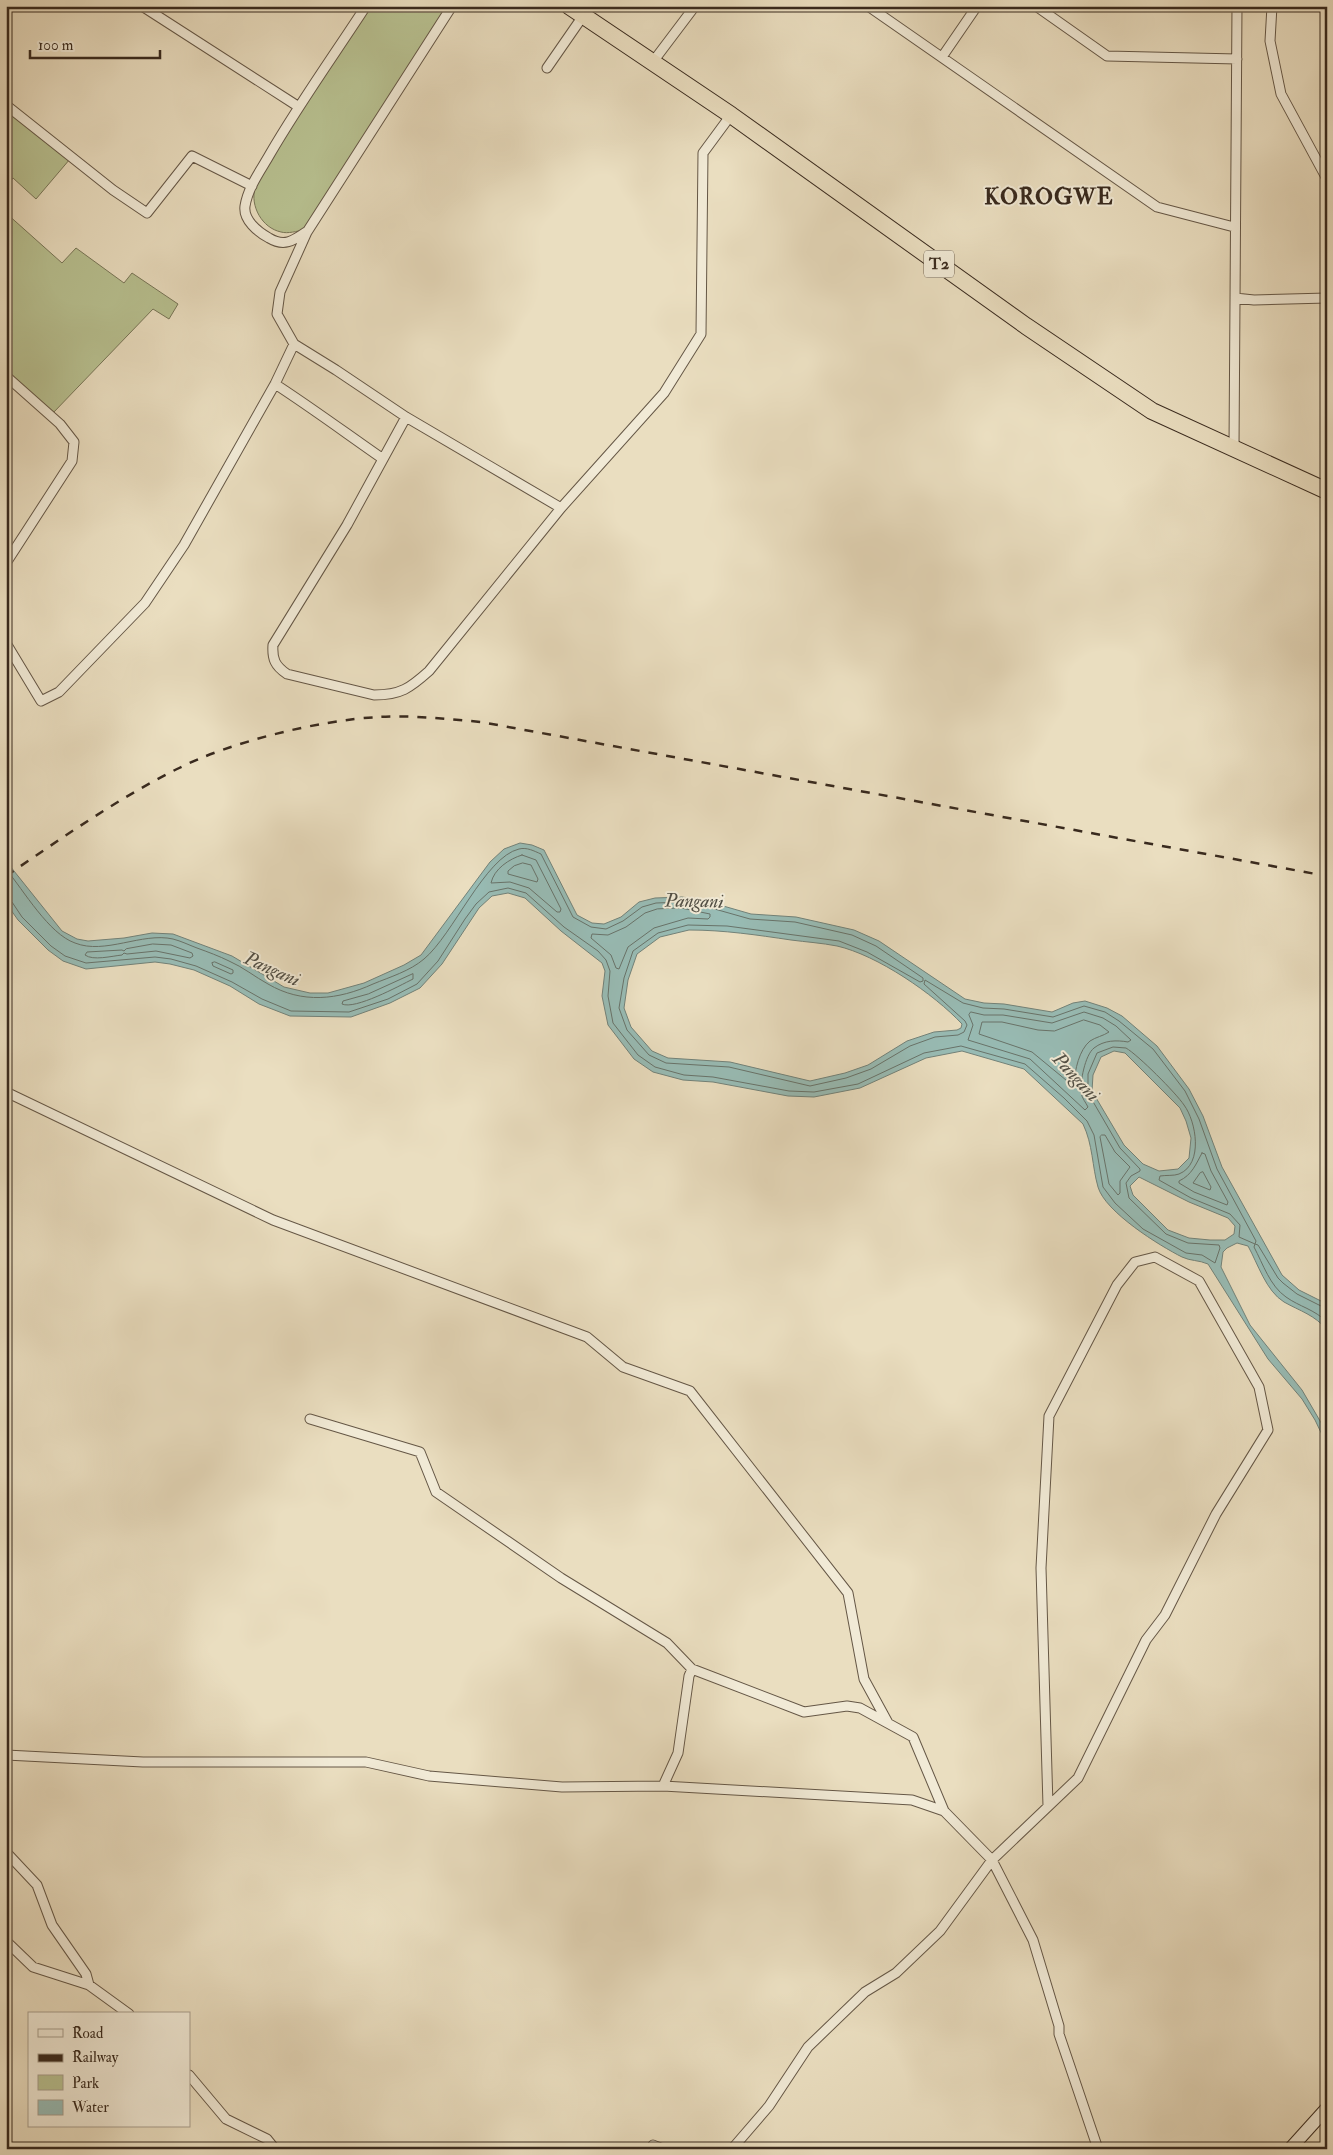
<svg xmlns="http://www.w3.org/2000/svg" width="1333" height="2155" viewBox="0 0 1333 2155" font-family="'IM FELL Double Pica',serif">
  <rect width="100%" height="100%" fill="#eadec0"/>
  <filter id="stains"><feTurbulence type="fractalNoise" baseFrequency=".004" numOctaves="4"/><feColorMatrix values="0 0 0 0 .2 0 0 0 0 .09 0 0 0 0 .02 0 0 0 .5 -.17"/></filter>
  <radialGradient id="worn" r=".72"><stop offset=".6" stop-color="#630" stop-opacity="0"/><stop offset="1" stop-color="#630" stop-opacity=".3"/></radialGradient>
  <path fill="#b8c191" stroke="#787658" d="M370 6H447L304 230C297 231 288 234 281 232 262 228 250 206 255 188 258 177 269 164 274 154 304 104 338 55 370 6Z
    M6 109 70 159 36 199 13 178 6 187Z
    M6 213 62 263 76 248 124 283 132 273 178 304 169 319 153 309 53 413 6 371Z"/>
  <path fill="#98bcb5" stroke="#728279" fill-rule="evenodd" d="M520 843 532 845 544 850 577 915 592 923 604 924 621 917 639 902 655 898 682 897 706 901 751 914 796 917 854 930 879 941 965 999 984 1003 1004 1004 1052 1012 1073 1003 1085 1001 1107 1008 1122 1016 1157 1046 1189 1089 1203 1116 1222 1167 1282 1275 1299 1290 1327 1304V1330C1315 1315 1300 1311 1284 1302 1266 1291 1258 1264 1248 1246L1237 1243 1227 1248 1223 1252 1221 1267 1250 1325 1302 1390 1316 1414 1327 1433V1445L1315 1420 1302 1399 1268 1359 1208 1264C1199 1260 1190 1261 1182 1257 1160 1246 1105 1212 1098 1187 1092 1166 1093 1145 1083 1124L1024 1069 962 1051 926 1058 860 1088 814 1097 788 1096 713 1082 683 1080 653 1072 634 1059 608 1025 602 996 605 971 602 963 561 931 525 898 508 893 492 896 479 908 442 964 420 988 390 1003 351 1017 290 1016 259 1004 230 986 194 970 170 964 155 962 86 969 63 961 48 950 18 920 6 903V861L62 931 77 939 88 941 124 938 152 933 173 934 232 956 284 987 310 993H328L364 983 404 965 421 955 490 862 504 849ZM689 930C724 930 757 935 791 940 806 942 822 943 837 946 877 955 934 994 962 1024L961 1028 957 1030 934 1032 907 1041 868 1065 845 1073 810 1081 730 1062 668 1058 652 1051 631 1027 624 1008 628 980 637 954 660 937ZM1114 1051 1125 1053 1180 1108 1186 1121 1191 1138 1189 1158 1178 1169 1159 1171 1143 1164 1124 1145 1092 1091 1093 1075 1101 1057ZM1139 1177 1189 1202 1228 1218 1235 1226 1234 1234 1225 1240H1210L1189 1238 1168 1230 1133 1195 1130 1186Z"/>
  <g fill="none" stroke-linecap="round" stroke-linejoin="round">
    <path stroke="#68736a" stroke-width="1" d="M522 855 536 860 561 909 560 912H557L529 888 510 882 491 883C494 869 509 859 522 855Z
      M523 863 531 865 538 879 537 882 508 874V871L514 866Z
      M6 869C24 891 49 934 75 943 105 955 142 932 173 939 181 941 189 945 197 948 208 952 219 956 229 961 243 967 255 977 268 984 302 1004 338 1000 373 984 390 977 410 971 424 959 453 935 485 857 519 849 527 847 534 851 541 854L573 917 591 927 606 929 623 921 642 907 656 903 682 902 704 906 750 919 795 922 852 935 876 946 923 978V981L920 982 867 952 839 941 727 926 688 925 658 933 633 951 624 978 619 1008 627 1030 649 1055 666 1063 729 1067 810 1086 846 1078 871 1069 910 1046 935 1037 958 1035 964 1032 967 1025 965 1021 924 984 925 980 963 1003 983 1008 1004 1009 1053 1017 1084 1006 1105 1012 1119 1021 1153 1049 1185 1091 1199 1119 1217 1169 1256 1241 1255 1244 1258 1245 1278 1278 1283 1283 1297 1294 1327 1309
      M6 900 12 902 22 917 51 946 65 956 86 963 155 957 171 959 196 966 232 982 262 999 291 1011 349 1012 388 999 417 984 438 961 465 919 476 904 489 892 508 888 526 893 564 927 598 951 606 960 610 971 608 996 613 1023 638 1055 655 1067 684 1075 713 1077 789 1091 814 1092 858 1084 924 1053 961 1046 1025 1064 1064 1098 1087 1121 1094 1135 1103 1187 1115 1203 1143 1229 1186 1253 1202 1255 1215 1263 1220 1248 1219 1245 1188 1243 1166 1234 1129 1198 1126 1183 1131 1176 1140 1171V1169L1120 1148 1088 1093V1074L1097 1053 1113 1047 1126 1048C1138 1055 1176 1093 1184 1105 1196 1121 1204 1164 1179 1174 1174 1176 1166 1175 1160 1176L1159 1180 1191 1198 1230 1214 1240 1225 1239 1237 1255 1244 1254 1247C1263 1264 1270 1286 1286 1297 1300 1307 1314 1309 1327 1322
      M681 908 710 914V917L708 919 688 918 654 928 628 947 619 969 616 968 611 955 591 938 592 934 608 935 626 927 645 913 657 909Z
      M153 944 171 945 192 953 193 956 190 958 156 951 127 954 124 953 122 955C112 956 93 961 85 955L87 952 122 950 124 951 126 949Z
      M215 962 233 970V973L231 974 213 966 212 963Z
      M413 974V979C399 986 355 1010 342 1004L343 1001 368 994Z
      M971 1012 984 1015H1003L1052 1023 1084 1012 1103 1018 1116 1026 1131 1040 1128 1042C1117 1040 1104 1040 1094 1048 1085 1055 1080 1082 1081 1093 1082 1098 1086 1103 1088 1107L1085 1110 1030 1059 968 1040 973 1025 969 1015Z
      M1084 1020 1100 1025 1109 1032C1103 1036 1096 1037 1090 1041 1079 1050 1075 1070 1074 1083L1072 1085 1032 1052 979 1034 982 1022H1002L1038 1030 1054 1031Z
      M1102 1135H1105L1115 1152 1130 1167 1120 1181V1193L1118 1195 1109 1184 1100 1137Z
      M1202 1153 1205 1154 1211 1171 1228 1202 1227 1205 1194 1192 1179 1183V1181C1192 1175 1196 1164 1202 1153Z
      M1203 1172 1211 1187 1210 1190 1193 1183 1200 1173Z"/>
    <defs>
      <path id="street" d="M142 6 299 107
        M452 6 307 232 280 292 277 314 294 344 336 370 406 417 561 508
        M868 6 1157 207 1234 227
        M1036 6 1107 56 1237 59
        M1272 6 1270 41 1281 94 1327 179
        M942 57 977 6
        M652 63 695 6
        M547 68 583 16
        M6 105 113 190 147 213 192 156 252 186
        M306 232C293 241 284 247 269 238 258 232 243 220 245 206 248 187 261 170 270 154 299 104 334 55 366 6
        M1235 298 1254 300 1327 298
        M6 376 60 424 74 442 72 461 6 563
        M275 384C312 408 347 434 383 459
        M406 417 347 525 273 645C272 659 275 666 287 674L374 695C401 695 410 688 429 671L561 508 664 393 701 334 703 153 731 115
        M1234 448 1237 6
        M6 643 41 701 59 692 145 603 184 545 275 384 294 344
        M6 1092 273 1220 587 1337 623 1367 690 1391 848 1593 864 1679 888 1723
        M310 1419 420 1452 436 1492 561 1578 667 1643 692 1669 804 1712 847 1706 860 1708 913 1737 944 1811
        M6 1755 143 1762H366L429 1776 562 1787 663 1786 912 1800 944 1811 992 1860 1033 1940 1059 2026V2034L1098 2149
        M663 1786 678 1753 689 1676 692 1669
        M6 1852 37 1885 52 1925 86 1974 89 1985
        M6 1941 33 1967 89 1985 129 2014
        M189 2075 226 2119 267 2139 275 2149
        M653 2145 663 2149
        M732 2149 769 2106 808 2047 865 1992 896 1973 940 1931 992 1860 1078 1778 1146 1640 1165 1615 1216 1514 1268 1430 1259 1387 1199 1281 1155 1257 1135 1262 1117 1285 1049 1416 1041 1568 1048 1806"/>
      <path id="secondary" d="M1290 2149 1327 2108"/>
      <path id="highway" d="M569 6 731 115 1026 326 1152 411 1327 491"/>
    </defs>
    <use href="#street" stroke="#655746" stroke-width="11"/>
    <use href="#secondary" stroke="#392a1e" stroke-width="14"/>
    <use href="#highway" stroke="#392a1e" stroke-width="18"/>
    <use href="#street" stroke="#f1ead6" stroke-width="9"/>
    <use href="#secondary" stroke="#f1ead6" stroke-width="12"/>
    <use href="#highway" stroke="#eadec0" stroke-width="16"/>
    <path stroke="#392a1e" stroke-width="2.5" stroke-dasharray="9 9" stroke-linecap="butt" d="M6 876C62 838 117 799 177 769 230 742 319 720 379 717 413 715 447 719 481 722L1327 876"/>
  </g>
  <g text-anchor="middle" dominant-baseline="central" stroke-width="4" stroke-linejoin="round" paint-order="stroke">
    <rect fill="#f1ead6" stroke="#706455" stroke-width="1" x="924" y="250.5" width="30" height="27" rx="4"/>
    <g font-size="16" font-weight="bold" fill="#392a1e">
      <text x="939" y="264">T2</text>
    </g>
    <g font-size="19" font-style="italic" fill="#514e44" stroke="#f1ead6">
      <text transform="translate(694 901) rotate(1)">Pangani</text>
      <text transform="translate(272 969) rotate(24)">Pangani</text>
      <text transform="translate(1076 1077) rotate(47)">Pangani</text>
    </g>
    <g font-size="22" font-weight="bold" letter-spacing="1" fill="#392a1e" stroke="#f1ead6">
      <text x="1049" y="197">KOROGWE</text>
    </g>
  </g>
  <rect width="1333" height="2155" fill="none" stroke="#eadec0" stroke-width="25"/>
  <rect x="8" y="8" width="1318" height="2140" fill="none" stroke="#392a1e" stroke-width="2.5"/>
  <rect x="12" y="12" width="1308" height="2130" fill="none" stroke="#392a1e"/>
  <rect x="28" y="2012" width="162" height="115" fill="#f1ead6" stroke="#a79d8c"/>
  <rect x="38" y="2029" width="25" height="8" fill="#f1ead6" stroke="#a79d8c"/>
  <text x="72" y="2038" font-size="15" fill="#392a1e">Road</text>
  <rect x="38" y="2054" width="25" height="8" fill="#392a1e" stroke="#a79d8c"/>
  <text x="72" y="2062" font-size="15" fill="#392a1e">Railway</text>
  <rect x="38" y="2075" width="25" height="15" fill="#b8c191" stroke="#a79d8c"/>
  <text x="72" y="2088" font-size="15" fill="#392a1e">Park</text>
  <rect x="38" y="2100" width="25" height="15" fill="#98bcb5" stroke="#a79d8c"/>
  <text x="72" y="2112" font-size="15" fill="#392a1e">Water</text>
  <path d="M30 50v8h130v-8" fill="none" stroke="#392a1e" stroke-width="2.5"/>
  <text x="38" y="50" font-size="15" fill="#392a1e" stroke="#f1ead6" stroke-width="4" paint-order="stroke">100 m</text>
  <rect width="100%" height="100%" filter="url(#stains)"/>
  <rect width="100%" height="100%" fill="url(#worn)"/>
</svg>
